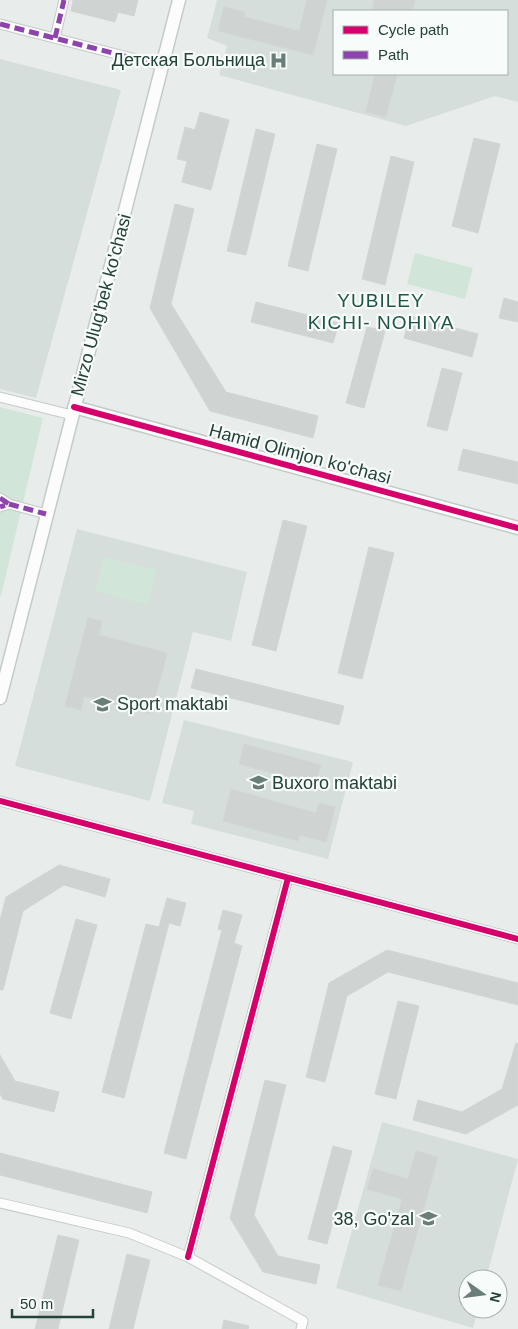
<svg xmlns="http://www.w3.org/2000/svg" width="518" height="1329" viewBox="0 0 518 1329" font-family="Helvetica,sans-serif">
  <rect width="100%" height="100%" fill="#e8edeb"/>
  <path fill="#d6dedb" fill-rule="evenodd" d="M217 0H518V102L495 96 406 126 219 75 227 46 207 38ZM334 11H507V74H334Z
    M0 59 121 90 36 398 0 389Z
    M77 529 247 572 231 641 193 632 150 801 15 766Z
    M184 720 353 762 328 859 191 824 194 811 162 803Z
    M382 1122 518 1159 486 1279H468V1309H478L473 1328 336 1288Z"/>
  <path fill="#d1e6d8" d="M415 253 473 268 465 299 407 284Z
    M0 407 43 418 1 596H0Z
    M104 557 157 570 148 605 95 591Z"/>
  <path fill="#cfd4d2" stroke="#d1d6d4" d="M73 0H138L134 16 118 12 115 22 71 11Z
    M307 0H327L313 55 218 31 224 7 245 12 244 17 299 31Z
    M374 0H415L412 11H372Z
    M375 74H397L386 117 366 112Z
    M200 112 229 120 211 190 182 182 187 161 177 159 185 127 195 130Z
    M256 129 275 134 246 255 227 251Z
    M474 138 500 144 478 233 452 226Z
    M317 144 337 149 308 271 288 266Z
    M391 156 414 162 385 285 362 279Z
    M175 204 194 209 171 304 226 392 318 416 313 438 210 411 150 308Z
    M504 298 518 302V322L499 318Z
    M256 302 339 323 333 343 251 322Z
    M410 316 478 334 472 357 404 338Z
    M367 327 385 331 364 408 346 403Z
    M442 368 462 373 447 431 427 426Z
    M463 449 518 462V484L458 470Z
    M283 520 307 526 276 651 252 645Z
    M369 547 394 553 362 679 338 673Z
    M88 618 102 621 99 635 167 653 151 714 84 696 81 710 65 706Z
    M196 669 344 706 339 725 191 688Z
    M244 744 321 765 315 785 239 764Z
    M231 789 316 813 319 803 335 807 326 842 300 835 298 841 223 821Z
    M59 865 110 879 105 897 64 885 23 911 3 990H0V920L6 897Z
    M167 898 186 903 180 926 169 923 124 1098 102 1092 146 924 159 927Z
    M223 910 242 915 234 943 242 946 186 1159 164 1153 222 930 218 929Z
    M76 919 97 925 71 1019 50 1013Z
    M387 950 518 983V1005L388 972 347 996 325 1082 306 1077 329 983Z
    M398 1001 419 1006 396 1099 375 1094Z
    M516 1043 518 1044V1105L466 1134 413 1120 418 1100 462 1112 502 1089Z
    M0 1055 15 1081 59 1092 54 1112 3 1099 0 1094Z
    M265 1080 286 1085 254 1215 278 1256 320 1265 316 1284 263 1272 230 1218Z
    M333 1146 352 1151 327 1244 308 1239Z
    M416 1151 438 1157 401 1291 378 1285 402 1199 367 1189 373 1169 408 1179Z
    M0 1153 152 1192 147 1213 0 1175Z
    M58 1235 79 1240 58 1329H35Z
    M127 1254 150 1260 133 1329H109Z
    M224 1320 249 1326 248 1329H222Z"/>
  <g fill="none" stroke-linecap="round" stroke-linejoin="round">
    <defs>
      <path id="street" d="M0 24 163 66
        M55 38 64 0
        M0 397 72 415
        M0 498 9 504 0 507
        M9 504 46 514
        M0 801 518 939
        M0 1203 129 1233 188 1257 303 1321 301 1329
        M188 1257 288 878"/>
      <path id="secondary" d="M74 407 518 528
        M0 698 179 0"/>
    </defs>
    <use href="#street" stroke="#c5cac8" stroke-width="11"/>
    <use href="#secondary" stroke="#c3cbc8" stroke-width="15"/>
    <use href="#street" stroke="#fcfcfc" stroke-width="9"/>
    <use href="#secondary" stroke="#fcfcfc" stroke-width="12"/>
    <path stroke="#8e44ad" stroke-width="5" stroke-dasharray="10 5" stroke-linecap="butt" d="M0 24 163 66
      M55 38 64 0
      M0 498 9 504 0 507
      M9 504 46 514"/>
    <defs>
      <path id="cycleway" d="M74 407 518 528
        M0 801 518 939
        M188 1257 288 878"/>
    </defs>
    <use href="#cycleway" stroke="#f7fbf9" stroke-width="9"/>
    <use href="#cycleway" stroke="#d6006c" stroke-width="6"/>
  </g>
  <defs>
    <symbol id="hospital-bare" viewBox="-9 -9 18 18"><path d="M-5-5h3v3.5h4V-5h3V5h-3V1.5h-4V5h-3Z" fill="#697e78" stroke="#f7fbf9" stroke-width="2.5" paint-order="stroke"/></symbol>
    <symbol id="school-bare" viewBox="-9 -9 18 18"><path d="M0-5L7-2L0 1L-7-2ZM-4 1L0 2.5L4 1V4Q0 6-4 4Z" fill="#697e78" stroke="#f7fbf9" stroke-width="2.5" paint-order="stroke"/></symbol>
  </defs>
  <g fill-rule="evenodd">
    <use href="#hospital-bare" x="266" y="48" width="25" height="25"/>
    <use href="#school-bare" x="90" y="692" width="25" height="25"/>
    <use href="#school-bare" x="246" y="770" width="25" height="25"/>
    <use href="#school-bare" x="416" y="1206" width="25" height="25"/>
  </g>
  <g text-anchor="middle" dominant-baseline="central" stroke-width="4.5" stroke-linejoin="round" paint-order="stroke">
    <g font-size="18" fill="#24423a" stroke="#f7fbf9" text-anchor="end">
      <text x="265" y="60">Детская Больница</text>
      <text x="117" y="704" text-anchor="start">Sport maktabi</text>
      <text x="272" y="783" text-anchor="start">Buxoro maktabi</text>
      <text x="414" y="1219">38, Go'zal</text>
    </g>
    <g font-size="18" fill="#24423a" stroke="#f7fbf9">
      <text transform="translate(101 305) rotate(-75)">Mirzo Ulug'bek ko'chasi</text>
      <text transform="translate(300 454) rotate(15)">Hamid Olimjon ko'chasi</text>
    </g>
    <g font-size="19" letter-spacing="1" fill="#1f5548" stroke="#f7fbf9">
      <text x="381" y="300">YUBILEY<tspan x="381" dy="22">KICHI- NOHIYA</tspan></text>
    </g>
  </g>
  <rect x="333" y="10" width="175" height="65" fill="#f7fbf9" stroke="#a3b1ad"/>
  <rect x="343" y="26" width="25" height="8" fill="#d6006c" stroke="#a3b1ad"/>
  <text x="378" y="35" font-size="15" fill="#24423a">Cycle path</text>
  <rect x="343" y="51" width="25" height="8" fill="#8e44ad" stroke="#a3b1ad"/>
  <text x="378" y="60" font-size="15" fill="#24423a">Path</text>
  <g transform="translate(483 1294) rotate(104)"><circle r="24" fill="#f7fbf9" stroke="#a3b1ad"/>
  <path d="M0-4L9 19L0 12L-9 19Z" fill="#697e78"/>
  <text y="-8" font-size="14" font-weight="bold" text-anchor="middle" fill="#24423a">N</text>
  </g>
  <path d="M12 1309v8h81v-8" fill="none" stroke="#24423a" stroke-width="2.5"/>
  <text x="20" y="1309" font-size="15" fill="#24423a" stroke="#f7fbf9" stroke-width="4" paint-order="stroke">50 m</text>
</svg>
